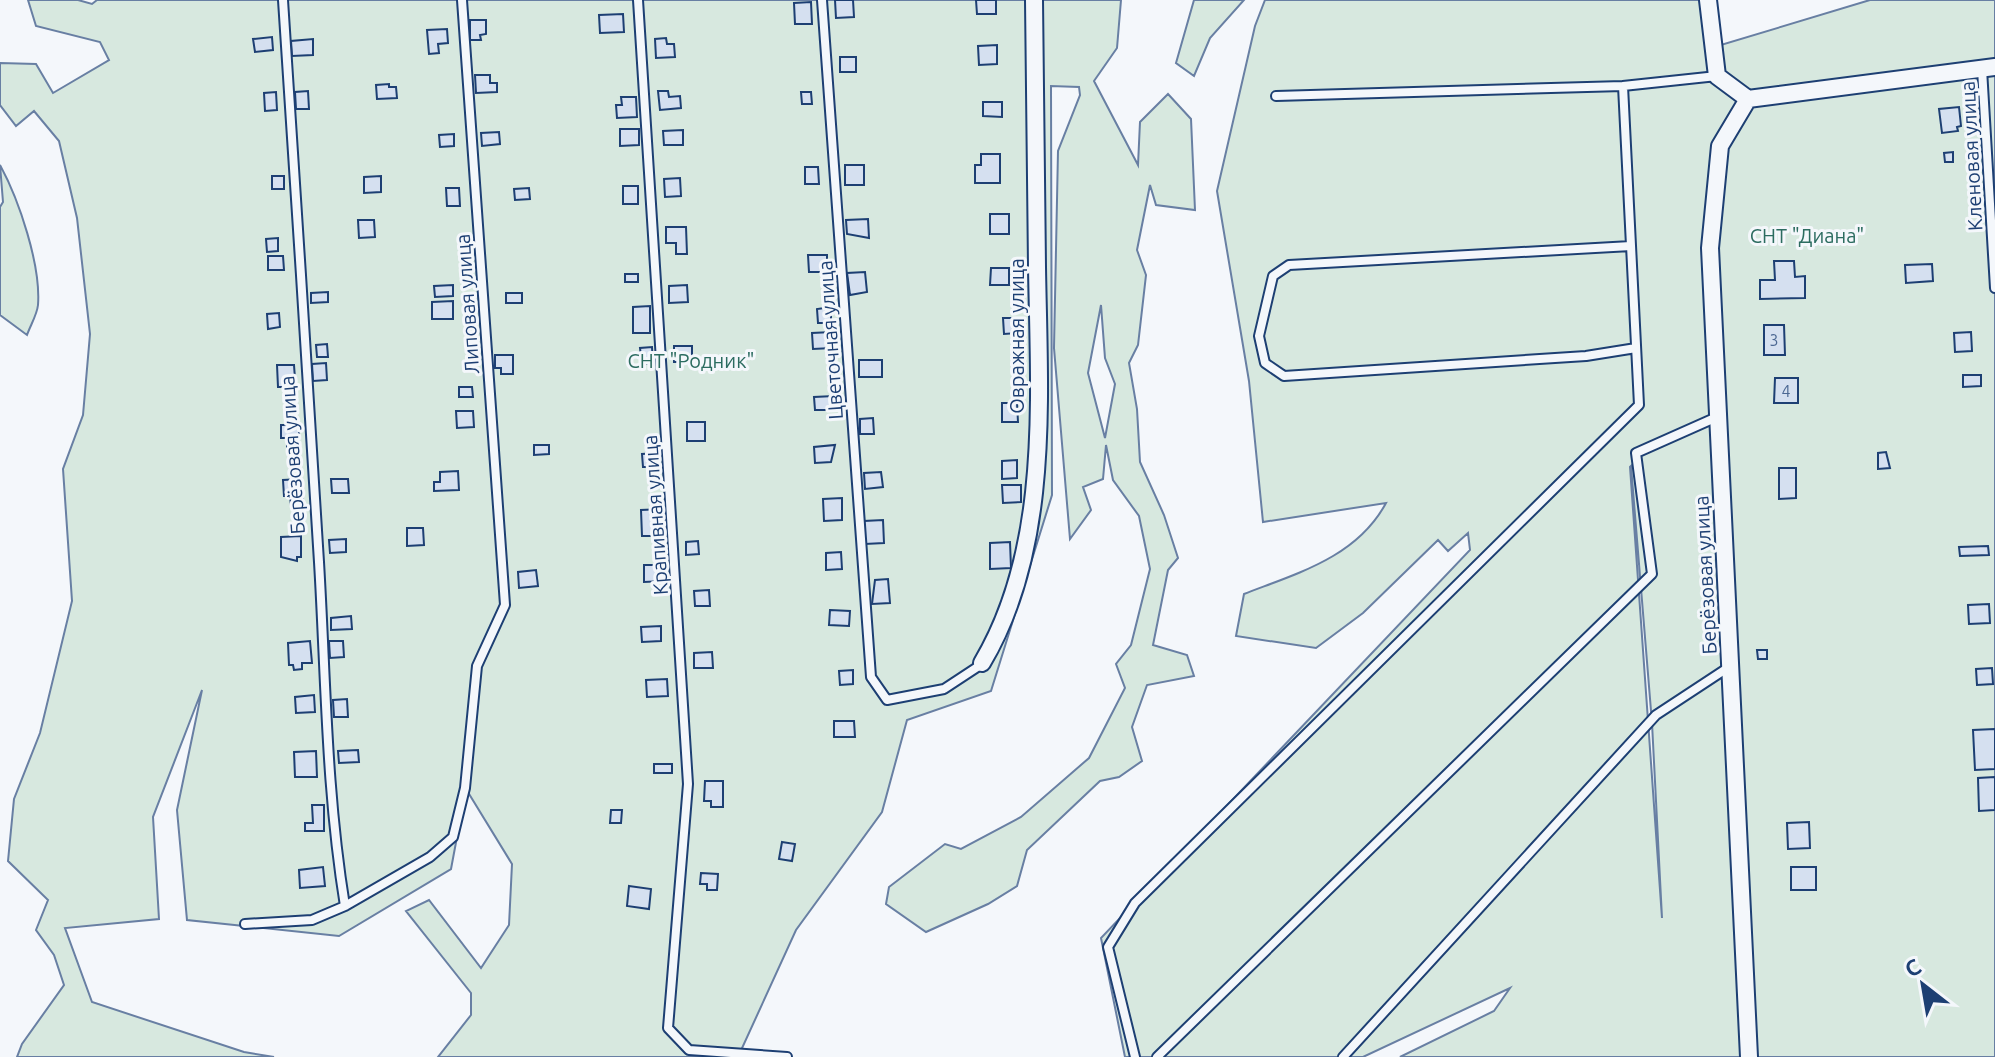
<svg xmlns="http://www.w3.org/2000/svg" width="1995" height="1057" viewBox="0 0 1995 1057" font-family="Ubuntu,sans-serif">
  <rect width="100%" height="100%" fill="#f4f7fb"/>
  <path fill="#d7e8df" stroke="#687fa3" stroke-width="2" fill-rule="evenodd" d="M28 0H78L92 4 97 0H1121L1117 48 1094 81 1138 165 1140 122 1168 94 1191 119 1195 210 1156 205 1150 185 1137 250 1146 275 1138 345 1129 363 1137 409 1140 462 1164 515 1178 558 1168 570 1153 645 1187 655 1194 676 1147 685 1132 727 1142 761 1119 777 1100 781 1027 850 1017 886 988 904 926 932 886 904 889 887 945 844 961 849 1021 817 1089 758 1125 688 1116 664 1131 645 1150 569 1139 516 1113 480 1106 445 1103 479 1083 487 1091 510 1070 539 1054 348 1058 151 1080 95 1079 87 1051 86 1052 495 991 691 907 720 882 812 796 930 738 1057H438L471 1015V993L406 911 429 900 481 968 509 925 512 864 466 789 451 869 339 936 187 920 177 810 202 690 153 817 159 919 65 928 92 1002 244 1052 274 1057H17L22 1044 64 985 54 955 36 930 48 900 8 861 14 799 40 733 72 601 63 469 83 415 90 334 77 218 59 141 34 111 16 126 0 105V63L36 64 53 93 109 60 100 42 36 26ZM1101 305 1105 358 1115 384 1105 438 1088 373Z
    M1194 0H1244L1210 38 1194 76 1176 63Z
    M1265 0H1716L1721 45 1870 0H1995V1057H1400L1494 1011 1510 988 1363 1057H1125L1101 938 1470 550 1468 533 1448 551 1438 540 1363 613 1316 648 1236 636 1244 594C1298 573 1357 557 1386 503L1263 522 1249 381 1217 191 1255 26ZM1631 466 1652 723 1662 918 1630 467Z
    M0 165C19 200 41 265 38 305 37 315 30 326 27 335L0 315V207L3 202Z"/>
  <path fill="#d5e0f0" stroke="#1d3f73" stroke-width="2" d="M835 0H853L854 17 836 18Z
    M976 0H996V14H977Z
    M811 2 812 24H795L794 3Z
    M623 14 624 32 600 33 599 15Z
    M470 20H486V34L480 35 481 40H470Z
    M447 29 448 43 438 44 439 53 429 54 427 30Z
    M272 37 273 50 255 52 253 39Z
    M666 38 667 44H674L675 57 656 58 655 39Z
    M313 39V55L292 56 291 41Z
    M997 45V64L979 65 978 46Z
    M840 57H856V72H840Z
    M475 75H490V83H497V92L476 93Z
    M389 84V87H396L397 98 377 99 376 85Z
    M308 91 309 109H296L295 92Z
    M658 91H668L669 97 680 96 681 108 660 110Z
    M276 92 277 110 265 111 264 93Z
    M801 92H811L812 104H802Z
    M621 97H636L637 117 617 118 616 105H622Z
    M983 102H1002V117L983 116Z
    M1959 107 1961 126 1957 127 1958 131 1942 133 1939 109Z
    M620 129H639V145L620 146Z
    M683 130V145H664L663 131Z
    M499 132 500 144 482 146 481 133Z
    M454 134V146L440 147 439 135Z
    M1953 152V162H1945L1944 153Z
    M981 154H1000V183H975V165H981Z
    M845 165H864V185H845Z
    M805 167H818L819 184H805Z
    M272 176H284V189H272Z
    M381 176V192L364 193V177Z
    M680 178 681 196 665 197 664 179Z
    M623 186H638V204H623Z
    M446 188H459L460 206H447Z
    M529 188 530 199 515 200 514 189Z
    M990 214H1009V234H990Z
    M868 219 869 238 847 234 846 220Z
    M358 220H374L375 237 359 238Z
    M666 227H686L687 254H676V243H666Z
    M278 238V251L267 252 266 239Z
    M808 255H827V272H809Z
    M268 256H283L284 270H268Z
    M1774 261H1794L1795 277 1805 276V298L1760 299V280H1775Z
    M1932 264 1933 281 1906 283 1905 265Z
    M991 268H1009V285H990Z
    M865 272 867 292 850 295 847 273Z
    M625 274H638V282H625Z
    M453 285V296L435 297 434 286Z
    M687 285 688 302 669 303V286Z
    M328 292V302L311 303V293Z
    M506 293H522V303H506Z
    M453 301V319H432V302Z
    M650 306V333H633V307Z
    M825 308V315H831V323H818L817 309Z
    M279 313 280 327 268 329 267 314Z
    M1003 318H1018L1019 333 1004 334Z
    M1764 325H1784L1785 355H1764Z
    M832 332V348L813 349 812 333Z
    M1971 332 1972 351 1955 352 1954 333Z
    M327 344 328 357H317L316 345Z
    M674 346H692V362H674Z
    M652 347 653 363 642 364 640 348Z
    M495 355H513V374H501V368H495Z
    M859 360H882V377H859Z
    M326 363 327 380 313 381 312 364Z
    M277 365H294L295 379H287L288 387H278Z
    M1963 375H1981V386L1963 387Z
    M1775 378H1798V403H1774Z
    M459 387H472L473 397H459Z
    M834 396 835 410H815L814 397Z
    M1002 403H1017L1018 422H1002Z
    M456 411H473L474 427 457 428Z
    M873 418 874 434H860V419Z
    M687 422H705V441H687Z
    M281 425H299V447H287V438H281Z
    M534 445H549V454L534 455Z
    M835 445 831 462 815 463 814 447Z
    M1886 452 1890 468 1878 469V453Z
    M658 453V467H643L642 454Z
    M1017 460V478L1002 479V461Z
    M1779 468H1796V498L1779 499Z
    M458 471 459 490 434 491V482H440V472Z
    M881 472 883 487 865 489 864 473Z
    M301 479 303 505 291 506 290 496H284L283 480Z
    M331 479H348L349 493H332Z
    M1002 485H1021V502L1003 503Z
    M842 498V520L824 521 823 499Z
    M663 509 664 529H656V536H642L641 510Z
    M883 520 884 543 865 544 864 521Z
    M407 528H423L424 545 407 546Z
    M301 536V557H297V561L281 557V537Z
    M346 539V552L330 553 329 540Z
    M698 541 699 554 686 555V542Z
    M1010 542 1011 568 990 569V543Z
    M1988 546 1989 555 1960 556 1959 547Z
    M841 552 842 569 826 570V553Z
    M644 565H664L665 581 644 582Z
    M536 570 538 586 519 588 518 572Z
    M888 579 890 603 872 604 875 580Z
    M709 590 710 606H695L694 591Z
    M1989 604 1990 623 1969 624 1968 605Z
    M830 610 850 611 849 626 829 625Z
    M351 616 352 629 331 630V618Z
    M661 626V641L642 642 641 627Z
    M310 641 312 663H302V669L294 670 293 665H289L288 643Z
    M329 641H343L344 657 330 658Z
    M1757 650H1767V659H1758Z
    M712 652 713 668H694V653Z
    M1992 668 1993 684 1977 685 1976 669Z
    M853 670V684L840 685 839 671Z
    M667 679 668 696 647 697 646 680Z
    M314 695 315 712 296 713 295 697Z
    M347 699 348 717H334L333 700Z
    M834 721H854L855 737H834Z
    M1995 729V769L1975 770 1973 730Z
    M358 750 359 762 339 763 338 751Z
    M316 751 317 777H295L294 752Z
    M654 764H672V773H654Z
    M1995 777V810L1979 811 1978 778Z
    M705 781H723V807H711V801H704Z
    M312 805H324V831H305V823H313Z
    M611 810H622L621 823H610Z
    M1809 822 1810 848 1788 849 1787 823Z
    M782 842 795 844 792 861 779 859Z
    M323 867 325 886 300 888 299 870Z
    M1791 867H1816V890H1791Z
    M701 873 718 874 717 890H707V884H700Z
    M629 886 651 889 649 909 627 906Z"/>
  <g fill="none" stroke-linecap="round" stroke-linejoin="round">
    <defs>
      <path id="lane" d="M283 0C295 187 308 375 319 562 326 679 326 790 345 906
        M638 0 688 784 668 1028 689 1050 787 1057
        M822 0 871 677 887 700 944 689 982 664
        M1982 69 1995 288
        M1276 96 1623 86
        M1631 246 1289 265 1273 276 1259 336 1265 363 1284 376 1586 356 1636 348
        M245 924 312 920 345 906 430 857 453 837 465 788 477 666 505 605 462 0
        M1135 1057 1108 947 1135 903 1639 405 1623 86 1717 76
        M1157 1057 1652 574 1636 453 1717 417
        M1343 1057 1656 715 1729 667"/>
      <path id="street" d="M1708 0 1717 76 1748 99 1995 67
        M1748 99 1720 146 1710 248 1749 1057
        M982 663C1051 547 1039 397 1037 267 1036 178 1035 89 1034 0"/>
    </defs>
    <use href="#lane" stroke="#1d3f73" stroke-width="12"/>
    <use href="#street" stroke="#1d3f73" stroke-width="20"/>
    <use href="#lane" stroke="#f4f7fb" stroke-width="8"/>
    <use href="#street" stroke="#f4f7fb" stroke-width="16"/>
  </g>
  <g text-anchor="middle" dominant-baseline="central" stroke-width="6" stroke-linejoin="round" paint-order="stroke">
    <g font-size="16" fill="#4b6792">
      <text x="1774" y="340">3</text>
      <text x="1786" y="391">4</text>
    </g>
    <g font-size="20" fill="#1d3f73" stroke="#f4f7fb">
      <text transform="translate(1971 156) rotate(-93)">Кленовая улица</text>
      <text transform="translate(467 304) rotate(-94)">Липовая улица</text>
      <text transform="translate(1016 336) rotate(-90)">Овражная улица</text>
      <text transform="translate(830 340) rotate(-94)">Цветочная улица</text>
      <text transform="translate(292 455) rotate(-94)">Берёзовая улица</text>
      <text transform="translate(655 515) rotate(-94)">Крапивная улица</text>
      <text transform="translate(1705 575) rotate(-93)">Берёзовая улица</text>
    </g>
    <g font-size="20" fill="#2c6c60" stroke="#f4f7fb">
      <text x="1807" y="235">СНТ "Диана"</text>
      <text x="691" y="360">СНТ "Родник"</text>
    </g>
  </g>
  <g transform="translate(1923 985) rotate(329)" stroke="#f4f7fb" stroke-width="6" paint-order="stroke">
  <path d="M0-6L14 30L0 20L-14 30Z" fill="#1d3f73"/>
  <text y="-12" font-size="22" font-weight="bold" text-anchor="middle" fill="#1d3f73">С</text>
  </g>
</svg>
